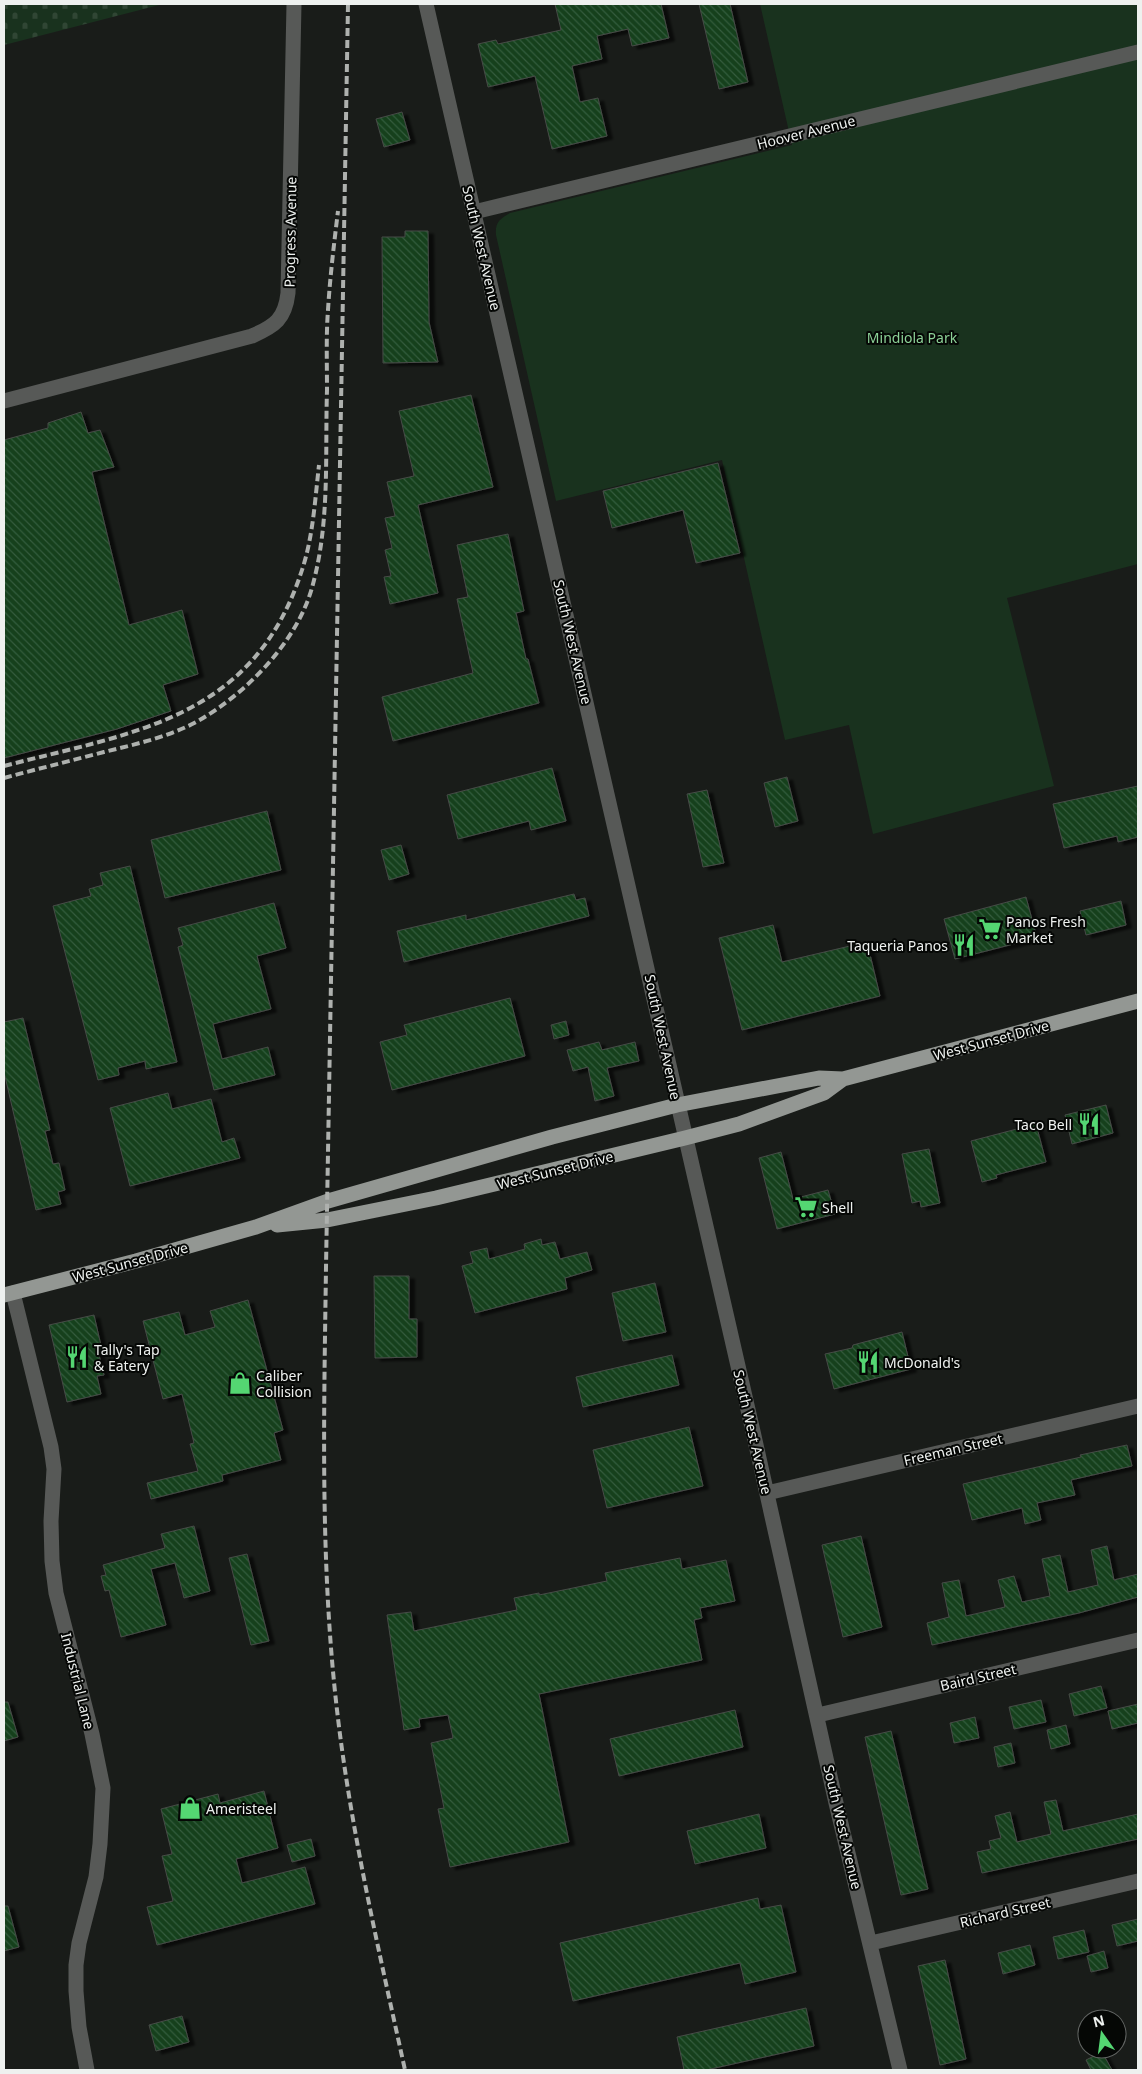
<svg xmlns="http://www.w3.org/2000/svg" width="1142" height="2074" viewBox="0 0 1142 2074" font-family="'Noto Sans',sans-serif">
  <defs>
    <pattern id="cemetery-stones" width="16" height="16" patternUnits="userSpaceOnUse" patternTransform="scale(1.25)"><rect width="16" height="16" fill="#19321e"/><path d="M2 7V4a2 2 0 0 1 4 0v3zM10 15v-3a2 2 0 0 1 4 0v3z" fill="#304634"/></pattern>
    <pattern id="building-back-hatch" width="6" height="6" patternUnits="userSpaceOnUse" patternTransform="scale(1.25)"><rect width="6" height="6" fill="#13401d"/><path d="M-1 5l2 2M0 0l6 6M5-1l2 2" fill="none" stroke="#365c3e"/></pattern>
    <filter id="shadow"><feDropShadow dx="5.5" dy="3" stdDeviation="1" flood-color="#0009"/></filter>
  </defs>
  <rect width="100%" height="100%" fill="#191c19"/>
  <path fill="#19321e" d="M760 4H1138V564L1007 598 1054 786 873 834 849 725 785 740 722 460 556 501 496 235C495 222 500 219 510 213L792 145Z"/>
  <path fill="url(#cemetery-stones)" d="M4 4H163L4 45Z"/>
  <path fill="url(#building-back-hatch)" stroke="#474b47" filter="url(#shadow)" d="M555 4H661L669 38 632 46 628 29 597 36 602 59 572 66 580 102 598 98 607 136 552 149 535 76 488 87 478 44 496 40 498 44 561 30Z
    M699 4H730L748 82 719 89Z
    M402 112 410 140 384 147 376 119Z
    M405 231H428L429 322 438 362 383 363 382 237H405Z
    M471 395 493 487 418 505 438 593 390 604 384 577 391 576 385 550 392 548 385 518 395 516 387 482 414 476 399 411Z
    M81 412 88 433 100 430 114 467 92 472 129 625 182 610 198 674 163 685 171 711 117 729 4 758V440L48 428V423Z
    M718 463 740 553 696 563 683 510 612 528 603 491Z
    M508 534 524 611 516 613 526 659H528L539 703 393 741 382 697 473 673 457 599 468 597 457 545Z
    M552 768 566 821 531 830 529 821 458 839 447 795Z
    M787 777 798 821 775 827 764 783Z
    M1138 786V837L1118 842 1117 836 1064 848 1053 804Z
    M707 790 724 863 703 867 687 794Z
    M267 811 281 870 165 898 151 840Z
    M401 845 409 874 389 880 381 850Z
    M130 866 177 1062 146 1069 145 1061 118 1068 119 1075 98 1080 53 906 91 896 89 889 103 885 100 873Z
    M574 894 576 900 585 898 589 916 404 962 397 931 466 915V920Z
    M1026 897 1037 938 955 959 944 919Z
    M1121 901 1126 925 1086 935 1080 911Z
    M274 903 286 948 257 956 271 1009 213 1024 222 1059 268 1047 275 1075 214 1090 178 947 183 945 178 928Z
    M773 925 782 962 867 942 880 996 742 1030 719 938Z
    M510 998 525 1056 392 1090 380 1042 407 1035 404 1025Z
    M23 1018 50 1130 45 1131 53 1164 59 1163 65 1190 58 1192 61 1204 36 1210 4 1072V1022Z
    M566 1021 569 1035 554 1039 551 1025Z
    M599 1042 602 1050 635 1042 639 1061 607 1068 614 1096 595 1101 588 1067 573 1071 567 1050Z
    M168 1093 172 1109 211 1099 222 1142 234 1138 240 1158 130 1186 110 1108Z
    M1106 1105 1113 1133 1072 1144 1065 1115Z
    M1036 1124 1046 1162 996 1175 997 1178 982 1182 971 1141Z
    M929 1149 940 1203 921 1207 920 1201 912 1203 902 1154Z
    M781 1152 793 1199 828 1190 835 1214 777 1229 759 1158Z
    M541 1239 542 1245 555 1242 560 1259 587 1252 592 1270 565 1278 567 1289 475 1313 462 1266 473 1263 470 1252 487 1248 489 1259 525 1249 524 1244Z
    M374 1276H409V1319H417V1357L375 1358Z
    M655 1283 666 1332 623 1341 612 1293Z
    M248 1300 283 1430 274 1433 281 1460 222 1475 223 1481 151 1499 147 1483 198 1471 190 1444 194 1443 182 1394 163 1399 143 1321 179 1312 185 1335 215 1327 210 1311Z
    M94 1315 102 1350 98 1351 104 1375 97 1376 101 1394 67 1402 49 1325Z
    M902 1332 911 1369 834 1389 825 1354 852 1348 853 1345Z
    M672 1355 679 1385 583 1407 576 1377Z
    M689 1427 703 1486 607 1508 593 1450Z
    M1127 1445 1132 1466 1071 1480 1075 1495 1037 1503 1041 1520 1025 1524 1022 1508 972 1520 963 1484 1081 1457 1080 1455Z
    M194 1526 210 1591 184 1598 175 1563 151 1569 166 1625 121 1637 109 1590 105 1591 101 1576 106 1575 103 1565 165 1548 161 1534Z
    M861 1536 882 1627 843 1637 822 1545Z
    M1107 1546 1114 1580 1138 1574V1597L1079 1613 932 1645 927 1623 949 1617 942 1583 959 1580 966 1616 1005 1607 998 1580 1014 1576 1022 1602 1050 1596 1042 1559 1060 1555 1068 1592 1098 1585 1091 1550Z
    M247 1554 269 1641 251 1645 229 1558Z
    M680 1558 682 1569 726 1560 735 1601 700 1608 702 1618 694 1620 702 1660 539 1694 569 1842 450 1867 438 1809 444 1808 431 1743 453 1738 448 1715 419 1719 420 1727 404 1730 387 1615 411 1612 414 1631 517 1610 514 1598 539 1593V1595L607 1581 605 1573Z
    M1101 1686 1107 1708 1074 1716 1069 1694Z
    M1041 1700 1046 1722 1014 1729 1009 1707Z
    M4 1702H8L18 1737 4 1741Z
    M1138 1704V1723L1112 1729 1108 1711Z
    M735 1710 743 1747 619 1776 610 1739Z
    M975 1717 979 1738 954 1743 950 1723Z
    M1066 1725 1070 1744 1051 1749 1047 1730Z
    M891 1731 928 1889 901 1895 865 1737Z
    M1011 1743 1015 1763 998 1767 994 1747Z
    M264 1791 278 1848 236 1859 242 1883 305 1867 315 1904 157 1945 147 1907 173 1901 162 1856 172 1854 161 1809 218 1794 220 1803Z
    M1056 1800 1063 1831 1138 1814V1839L982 1873 977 1852 991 1849 989 1841 1001 1838 995 1816 1010 1812 1017 1842 1051 1834 1044 1802Z
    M759 1814 766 1848 695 1864 687 1831Z
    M311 1839 315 1856 292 1862 287 1845Z
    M758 1898 760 1909 781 1905 796 1972 745 1984 740 1963 573 2001 560 1943Z
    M4 1906H8L19 1947 4 1951Z
    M1138 1919V1941L1117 1946 1112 1925Z
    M1084 1930 1089 1952 1058 1959 1053 1937Z
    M1030 1945 1035 1965 1003 1974 998 1953Z
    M1104 1951 1108 1968 1091 1972 1087 1956Z
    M945 1960 966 2059 940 2065 918 1966Z
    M806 2008 814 2046 706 2070H684L677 2037Z
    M182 2016 189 2042 156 2051 149 2025Z
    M1102 2052 1112 2070H1091L1086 2060Z"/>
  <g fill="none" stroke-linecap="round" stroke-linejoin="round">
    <path stroke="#575957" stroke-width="15" d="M426 4 752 1427 836 1803 900 2070
      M474 212 1138 52
      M4 401 252 336C275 326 285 319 288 293L294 4
      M13 1293 51 1447 54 1469 51 1521 52 1561 56 1593 92 1734 103 1788 100 1844 96 1877 79 1943 76 1965V1991L79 2027 87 2070
      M767 1493 1138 1406
      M818 1715 1138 1640
      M871 1943 1138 1881"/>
    <path stroke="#939793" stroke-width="15" d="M277 1225 327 1220 436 1198 685 1138 739 1124 824 1093 843 1079
      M4 1295 136 1261 256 1227 328 1201 552 1137 677 1105 819 1078 843 1079 1138 1001"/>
    <path stroke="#aeb1ae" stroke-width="4" stroke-dasharray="8 4" stroke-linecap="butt" d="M348 4 326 1267C324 1414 320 1563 337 1710 351 1832 379 1951 405 2070
      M4 766C135 732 254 719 302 570 313 537 315 500 319 465
      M4 778C37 769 70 761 104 752 136 744 169 737 198 721 247 693 299 640 313 584 330 521 325 454 327 390 327 363 326 336 328 310 330 277 334 244 338 211"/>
  </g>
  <defs>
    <symbol id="supermarket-bare" viewBox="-9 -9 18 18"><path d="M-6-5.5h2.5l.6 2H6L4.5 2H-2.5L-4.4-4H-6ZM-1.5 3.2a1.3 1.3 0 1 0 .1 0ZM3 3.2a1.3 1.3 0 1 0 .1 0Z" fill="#54d672" stroke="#050705" stroke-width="2.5" paint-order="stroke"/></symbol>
    <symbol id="restaurant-bare" viewBox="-9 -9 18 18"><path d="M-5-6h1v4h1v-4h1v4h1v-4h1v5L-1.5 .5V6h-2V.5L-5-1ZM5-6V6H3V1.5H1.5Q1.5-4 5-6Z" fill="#54d672" stroke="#050705" stroke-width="2.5" paint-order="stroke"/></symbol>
    <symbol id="shop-bare" viewBox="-9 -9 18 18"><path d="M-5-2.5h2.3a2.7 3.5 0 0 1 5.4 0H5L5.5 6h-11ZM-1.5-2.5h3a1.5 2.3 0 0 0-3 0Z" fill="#54d672" stroke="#050705" stroke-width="2.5" paint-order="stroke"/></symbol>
  </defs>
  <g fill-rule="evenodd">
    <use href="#supermarket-bare" x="974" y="913" width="32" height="32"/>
    <use href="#restaurant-bare" x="948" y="929" width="32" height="32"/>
    <use href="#restaurant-bare" x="1073" y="1108" width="32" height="32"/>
    <use href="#supermarket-bare" x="790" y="1191" width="32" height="32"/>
    <use href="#restaurant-bare" x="61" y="1341" width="32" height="32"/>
    <use href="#restaurant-bare" x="852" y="1346" width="32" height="32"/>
    <use href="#shop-bare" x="224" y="1367" width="32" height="32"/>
    <use href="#shop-bare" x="174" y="1792" width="32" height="32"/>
  </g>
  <g text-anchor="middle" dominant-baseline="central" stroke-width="4" stroke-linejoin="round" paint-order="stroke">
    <g font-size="14" fill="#eef1ef" stroke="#050705">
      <text transform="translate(806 132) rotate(-14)">Hoover Avenue</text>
      <text transform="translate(290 232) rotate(-89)">Progress Avenue</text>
      <text transform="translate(482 248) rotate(77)">South West Avenue</text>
      <text transform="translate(573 642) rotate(77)">South West Avenue</text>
      <text transform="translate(663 1037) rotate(78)">South West Avenue</text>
      <text transform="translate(991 1040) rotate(-15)">West Sunset Drive</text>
      <text transform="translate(555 1170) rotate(-14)">West Sunset Drive</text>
      <text transform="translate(130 1262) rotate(-15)">West Sunset Drive</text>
      <text transform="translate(753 1432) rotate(77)">South West Avenue</text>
      <text transform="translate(953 1449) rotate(-13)">Freeman Street</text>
      <text transform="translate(978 1677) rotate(-13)">Baird Street</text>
      <text transform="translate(78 1681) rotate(76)">Industrial Lane</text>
      <text transform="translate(843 1827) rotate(77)">South West Avenue</text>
      <text transform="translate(1005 1912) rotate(-13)">Richard Street</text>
    </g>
    <g font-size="14" fill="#8cd197" stroke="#050705">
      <text x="912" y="337">Mindiola Park</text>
    </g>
    <g font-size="14" fill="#eef1ef" stroke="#050705" text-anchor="start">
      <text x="1006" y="921">Panos Fresh<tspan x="1006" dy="16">Market</tspan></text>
      <text x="948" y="945" text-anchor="end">Taqueria Panos</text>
      <text x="1072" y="1124" text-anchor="end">Taco Bell</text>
      <text x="822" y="1207">Shell</text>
      <text x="94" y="1349">Tally's Tap<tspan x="94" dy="16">&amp; Eatery</tspan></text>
      <text x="884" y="1362">McDonald's</text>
      <text x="256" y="1375">Caliber<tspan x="256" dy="16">Collision</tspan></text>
      <text x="206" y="1808">Ameristeel</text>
    </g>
  </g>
  <rect width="1142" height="2074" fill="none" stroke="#eef1ef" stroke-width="10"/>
  <g transform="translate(1102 2034) rotate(346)"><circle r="24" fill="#050705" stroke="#626563"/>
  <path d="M0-4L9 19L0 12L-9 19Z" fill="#54d672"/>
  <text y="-8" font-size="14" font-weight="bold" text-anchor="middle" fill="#eef1ef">N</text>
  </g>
</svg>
